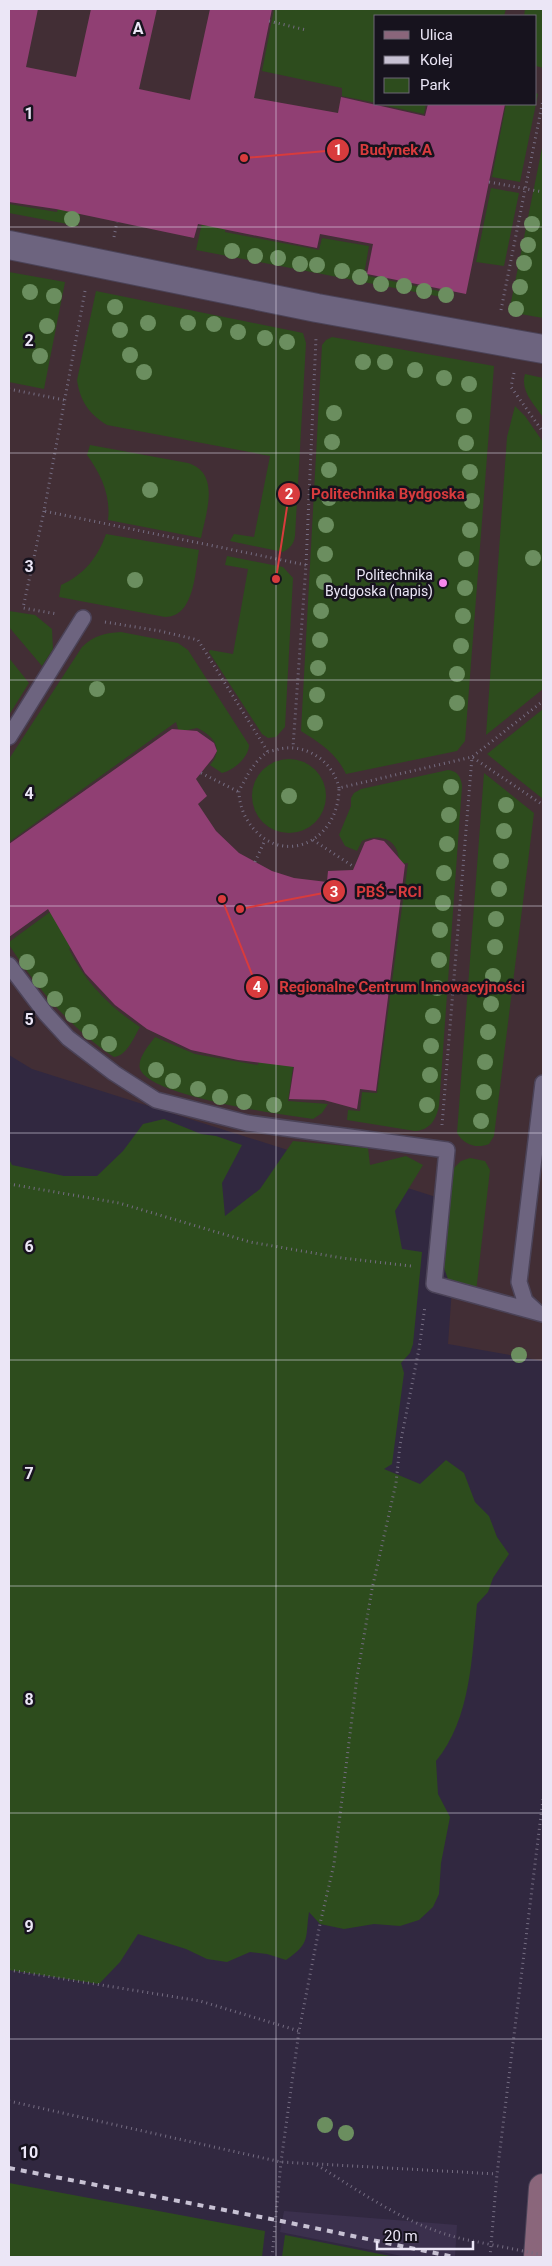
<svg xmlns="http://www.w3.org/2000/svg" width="552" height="2266" viewBox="0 0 552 2266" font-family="Roboto,sans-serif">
  <rect width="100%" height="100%" fill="#312840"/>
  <path fill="#3b304d" d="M284 2211 457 2225 455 2257H407L280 2232Z"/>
  <path fill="#422e35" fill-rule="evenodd" d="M9 9H543V1361L448 1344 458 1204 32 1069 9 1055ZM376 16H536V104H376Z"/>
  <path fill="#2d4c1d" d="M274 9H506L504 16H376V103L342 96V88L262 71Z
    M525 9H543V68L536 66V16H524Z
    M536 93 538 94 520 182 492 177 506 104H536Z
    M378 104H426L424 114Z
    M543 143V318L509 312Z
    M63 186 85 190 78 226 9 213V204L57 212Z
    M491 188 519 193 504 266 476 262Z
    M204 214 227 218 225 232 319 250 322 238 369 246 364 275 453 294 452 299 196 250Z
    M9 272 65 282 44 389 9 382Z
    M96 291 303 333 306 343 295 536C294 544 290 548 283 552L230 541 234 534 254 537 270 456 107 425C89 414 80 401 77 380Z
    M332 337 494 366 465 741 457 751 346 774C336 753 320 743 301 731L322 345 326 340Z
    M525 374 543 378V417C534 404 520 391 525 374Z
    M515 406 525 416 543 442V689L486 735 507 437Z
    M90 445 188 463C221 473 206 513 201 538L108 520C111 496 101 474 87 455Z
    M106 534 199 550C195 571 195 617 165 617L59 597 61 585C84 575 98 557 106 534Z
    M227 556 283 567 293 578 285 727 276 737 268 738 262 734 209 652 210 650 233 654 248 569 225 565Z
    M9 611 35 615 52 629 53 649 42 666 9 627Z
    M121 632 178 643 188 650 249 745C249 757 234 770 222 773L210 765C224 749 214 736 197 728L179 732 176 722 9 842V759L82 647C94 635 106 633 121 632Z
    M9 658 29 683 9 715Z
    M543 709V799L487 754Z
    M252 796a37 37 0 1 1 74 0a37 37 0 1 1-74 0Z
    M448 770C457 771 461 776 462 786L439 1106C436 1120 430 1130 415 1131L347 1120 348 1110 360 1111 362 1092 377 1093 408 863 399 864C400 841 382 832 362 841L357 851 345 846 339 835 351 806V798L354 793 361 789Z
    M484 773 534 813 494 1136 489 1144C477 1149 464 1145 457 1133Z
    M69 898 92 931 69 949C85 982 110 1007 140 1027 134 1037 127 1056 114 1057 70 1028 38 989 9 945V942Z
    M263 1034 297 1040 288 1101 328 1104 322 1113 313 1119C282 1115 156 1097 141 1071 135 1061 149 1045 155 1037L195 1054 258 1065Z
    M164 1119 201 1134 216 1136 242 1145 222 1183 225 1216 260 1189 293 1141 368 1148 370 1165 406 1156 423 1165 395 1211 402 1249 422 1252 413 1344 410 1353 401 1363 404 1373 392 1464 384 1469 420 1484 446 1460 464 1473 475 1502 489 1516 497 1537 509 1554 493 1578 488 1592 477 1604C472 1656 471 1719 436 1761L438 1794 450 1817 441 1863 439 1894 433 1907 419 1920 400 1926 374 1924 344 1929 320 1924 309 1912C305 1938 311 1943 286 1960L267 1954 250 1952 227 1962 207 1959 186 1949 138 1934 120 1962 99 1984 9 1970V1159L12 1165 64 1176H97L123 1151 143 1124Z
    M470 1158 485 1161 490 1170 476 1292 449 1282 442 1262 453 1169 461 1161Z
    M9 2183 265 2231 262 2257H9Z
    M285 2235 395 2257H282Z"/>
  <path fill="#903f73" d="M9 9H38L26 67 76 77 91 9H157L139 89 190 100 210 9H272L254 98 338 113 341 97 425 116 428 104H505L466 294 367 274 373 244 320 234 317 248 198 224 194 238 56 209 9 202Z
    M172 729 197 731 214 743 217 751 213 758 196 779 207 796 198 804 216 831 239 853 272 871 294 878 327 882 328 871 353 870 365 842 374 839 384 841 405 865 376 1091 360 1089 357 1109 324 1100 289 1099 294 1067 238 1060 191 1050 147 1029 115 1005 85 973 48 909 9 937V844Z"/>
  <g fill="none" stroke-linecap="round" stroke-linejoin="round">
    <defs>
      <path id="lane" d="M9 737 83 618
        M9 965 46 1014 68 1038 114 1073 156 1100 247 1123 447 1150 434 1284 543 1314
        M537 1312 525 1301 519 1282 543 1083"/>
      <path id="street" d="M9 245 317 308 543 349"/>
      <path id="secondary" d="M538 2257 543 2188"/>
    </defs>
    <use href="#lane" stroke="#4b4358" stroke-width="18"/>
    <use href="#street" stroke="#4b4358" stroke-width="30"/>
    <use href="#secondary" stroke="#4b4358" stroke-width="30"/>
    <path stroke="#756d82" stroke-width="3" stroke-dasharray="1 4" stroke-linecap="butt" d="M269 21 306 30
      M489 182 543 192
      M114 237 117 222
      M85 291 44 511 306 565 293 747
      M501 310 543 100
      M514 373 511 387 543 432
      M9 389 64 400
      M44 511 23 608 57 614
      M306 565 316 338
      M105 622 160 631 198 640 268 752
      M201 773 239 792
      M339 788C333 761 306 743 279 749 276 750 270 751 268 752 259 757 250 770 246 778 244 782 240 788 239 792 239 800 242 811 246 818 276 870 339 845 339 788L472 757 543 805
      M313 840 354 867
      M255 862 265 840
      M442 1125 472 757 543 701
      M9 1184 119 1203 250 1242 342 1258 411 1266
      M9 1970 200 2001 299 2031
      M9 2101 281 2162 497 2174
      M317 2165C364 2194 408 2226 463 2239
      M272 2257 281 2162 299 2031 320 1924 334 1864 357 1677 372 1589 396 1483 400 1445 419 1349 425 1306
      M490 2257 497 2174 543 1799"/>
    <use href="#lane" stroke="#6d647f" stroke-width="15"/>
    <use href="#street" stroke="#6d647f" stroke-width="28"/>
    <use href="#secondary" stroke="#8a667b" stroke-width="28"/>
    <path stroke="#c7c1d3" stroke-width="4" stroke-dasharray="6 6" stroke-linecap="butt" d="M9 2168 276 2220 454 2257"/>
    <path stroke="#756d82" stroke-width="3" stroke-dasharray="1 4" stroke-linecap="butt" d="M463 2239 543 2255"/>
  </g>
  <g fill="#6b8e5f">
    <circle cx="72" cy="219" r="8"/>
    <circle cx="532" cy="224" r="8"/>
    <circle cx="528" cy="245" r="8"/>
    <circle cx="232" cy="251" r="8"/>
    <circle cx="255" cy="256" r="8"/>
    <circle cx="278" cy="258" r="8"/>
    <circle cx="524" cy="263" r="8"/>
    <circle cx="300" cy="264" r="8"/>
    <circle cx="317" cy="265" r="8"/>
    <circle cx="342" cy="271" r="8"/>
    <circle cx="360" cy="277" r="8"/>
    <circle cx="381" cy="284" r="8"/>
    <circle cx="404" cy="286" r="8"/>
    <circle cx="520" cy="287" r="8"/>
    <circle cx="424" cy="291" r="8"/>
    <circle cx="30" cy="292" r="8"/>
    <circle cx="446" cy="295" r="8"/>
    <circle cx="54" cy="296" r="8"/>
    <circle cx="115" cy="307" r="8"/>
    <circle cx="516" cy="309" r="8"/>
    <circle cx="148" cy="323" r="8"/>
    <circle cx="188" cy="323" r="8"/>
    <circle cx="214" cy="324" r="8"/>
    <circle cx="47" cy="326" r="8"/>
    <circle cx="120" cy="330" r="8"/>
    <circle cx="238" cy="332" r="8"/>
    <circle cx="265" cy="338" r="8"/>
    <circle cx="287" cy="342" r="8"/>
    <circle cx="130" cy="355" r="8"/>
    <circle cx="40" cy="356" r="8"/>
    <circle cx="363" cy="362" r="8"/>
    <circle cx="385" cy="362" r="8"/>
    <circle cx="415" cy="370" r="8"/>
    <circle cx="144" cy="372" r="8"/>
    <circle cx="444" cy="378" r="8"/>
    <circle cx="469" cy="384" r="8"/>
    <circle cx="334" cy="413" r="8"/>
    <circle cx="464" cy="416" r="8"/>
    <circle cx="332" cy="442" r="8"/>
    <circle cx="466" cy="443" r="8"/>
    <circle cx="329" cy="470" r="8"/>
    <circle cx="470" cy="472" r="8"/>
    <circle cx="150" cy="490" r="8"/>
    <circle cx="329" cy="498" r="8"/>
    <circle cx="472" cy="501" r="8"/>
    <circle cx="326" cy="525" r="8"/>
    <circle cx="470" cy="530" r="8"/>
    <circle cx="325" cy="554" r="8"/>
    <circle cx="533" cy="558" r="8"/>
    <circle cx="466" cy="559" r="8"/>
    <circle cx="135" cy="580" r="8"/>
    <circle cx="324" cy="582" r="8"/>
    <circle cx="465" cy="588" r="8"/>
    <circle cx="321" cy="611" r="8"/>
    <circle cx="463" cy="616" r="8"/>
    <circle cx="320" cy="640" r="8"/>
    <circle cx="461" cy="646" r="8"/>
    <circle cx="318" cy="668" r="8"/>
    <circle cx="457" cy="674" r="8"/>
    <circle cx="97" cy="689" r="8"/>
    <circle cx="317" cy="695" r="8"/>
    <circle cx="457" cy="703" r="8"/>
    <circle cx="315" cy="723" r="8"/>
    <circle cx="451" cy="787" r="8"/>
    <circle cx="289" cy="796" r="8"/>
    <circle cx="506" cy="805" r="8"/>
    <circle cx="449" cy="815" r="8"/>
    <circle cx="504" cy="831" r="8"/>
    <circle cx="447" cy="844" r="8"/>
    <circle cx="501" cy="861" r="8"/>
    <circle cx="444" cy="873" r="8"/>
    <circle cx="499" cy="889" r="8"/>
    <circle cx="443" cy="903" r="8"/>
    <circle cx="496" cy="919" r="8"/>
    <circle cx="440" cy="930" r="8"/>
    <circle cx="495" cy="947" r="8"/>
    <circle cx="439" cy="960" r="8"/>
    <circle cx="27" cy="962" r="8"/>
    <circle cx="493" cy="976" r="8"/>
    <circle cx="40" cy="980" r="8"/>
    <circle cx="437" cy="988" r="8"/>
    <circle cx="55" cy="999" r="8"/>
    <circle cx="491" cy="1004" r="8"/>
    <circle cx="73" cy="1015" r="8"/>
    <circle cx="433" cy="1016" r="8"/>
    <circle cx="90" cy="1032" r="8"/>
    <circle cx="488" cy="1032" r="8"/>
    <circle cx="109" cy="1044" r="8"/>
    <circle cx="431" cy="1046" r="8"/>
    <circle cx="485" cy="1062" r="8"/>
    <circle cx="156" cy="1070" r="8"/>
    <circle cx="430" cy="1075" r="8"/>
    <circle cx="173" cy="1081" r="8"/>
    <circle cx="198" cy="1089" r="8"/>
    <circle cx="484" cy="1092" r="8"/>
    <circle cx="220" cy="1097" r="8"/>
    <circle cx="244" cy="1102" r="8"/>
    <circle cx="274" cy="1105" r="8"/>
    <circle cx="427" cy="1105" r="8"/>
    <circle cx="481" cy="1121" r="8"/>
    <circle cx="519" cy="1355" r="8"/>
    <circle cx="325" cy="2125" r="8"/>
    <circle cx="346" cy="2133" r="8"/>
  </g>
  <path fill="none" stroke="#ebe6f6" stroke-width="1" stroke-opacity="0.55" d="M276 9V2257M9 227H543M9 453H543M9 680H543M9 906H543M9 1133H543M9 1360H543M9 1586H543M9 1813H543M9 2039H543"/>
  <circle fill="#f788ec" stroke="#17131e" stroke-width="2" cx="443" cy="583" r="5"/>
  <g text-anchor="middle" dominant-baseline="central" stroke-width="5" stroke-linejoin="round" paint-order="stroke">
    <g font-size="14" fill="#ebe6f6" stroke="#17131e" text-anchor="end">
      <text x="433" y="575">Politechnika<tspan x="433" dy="16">Bydgoska (napis)</tspan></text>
    </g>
  </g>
  <g font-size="16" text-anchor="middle" font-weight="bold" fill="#ebe6f6" stroke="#17131e" stroke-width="5" stroke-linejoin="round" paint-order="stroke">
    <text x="138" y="34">A</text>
    <text x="29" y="119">1</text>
    <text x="29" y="346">2</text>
    <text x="29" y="572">3</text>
    <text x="29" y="799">4</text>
    <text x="29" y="1025">5</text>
    <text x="29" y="1252">6</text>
    <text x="29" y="1479">7</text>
    <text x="29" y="1705">8</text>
    <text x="29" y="1932">9</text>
    <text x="29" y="2158">10</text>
  </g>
  <path fill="none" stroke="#d83b3d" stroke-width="2" d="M244 158L338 150M276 579L289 494M240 909L334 891M222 899L257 987"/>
  <g fill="#d83b3d" stroke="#17131e" stroke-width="2">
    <circle cx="244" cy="158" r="5"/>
    <circle cx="276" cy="579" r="5"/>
    <circle cx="240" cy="909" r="5"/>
    <circle cx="222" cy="899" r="5"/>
    <circle cx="338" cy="150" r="12"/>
    <circle cx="289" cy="494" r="12"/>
    <circle cx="334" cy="891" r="12"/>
    <circle cx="257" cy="987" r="12"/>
  </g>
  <g font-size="15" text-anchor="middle" font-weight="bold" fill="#fff">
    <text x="338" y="155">1</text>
    <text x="289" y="499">2</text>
    <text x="334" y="897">3</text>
    <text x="257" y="992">4</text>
  </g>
  <g font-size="15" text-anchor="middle" font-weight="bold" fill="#d83b3d" stroke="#17131e" stroke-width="5" stroke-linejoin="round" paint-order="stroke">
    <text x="396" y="155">Budynek A</text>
    <text x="388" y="499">Politechnika Bydgoska</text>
    <text x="389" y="897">PBŚ - RCI</text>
    <text x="402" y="992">Regionalne Centrum Innowacyjności</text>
  </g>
  <rect width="552" height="2266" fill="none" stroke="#ebe6f6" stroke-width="20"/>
  <rect x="374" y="15" width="162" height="90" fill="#17131e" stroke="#6c6774"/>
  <rect x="384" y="31" width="25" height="8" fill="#8a667b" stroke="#6c6774"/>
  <text x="420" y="40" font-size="15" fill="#ebe6f6">Ulica</text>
  <rect x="384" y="56" width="25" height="8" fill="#c7c1d3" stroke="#6c6774"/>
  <text x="420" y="65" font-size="15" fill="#ebe6f6">Kolej</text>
  <rect x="384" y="78" width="25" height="15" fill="#2d4c1d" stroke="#6c6774"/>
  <text x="420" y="90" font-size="15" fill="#ebe6f6">Park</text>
  <path d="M377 2241v8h96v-8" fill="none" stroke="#ebe6f6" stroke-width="2.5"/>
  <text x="384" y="2241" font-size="15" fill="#ebe6f6" stroke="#17131e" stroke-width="4" paint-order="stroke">20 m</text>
</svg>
